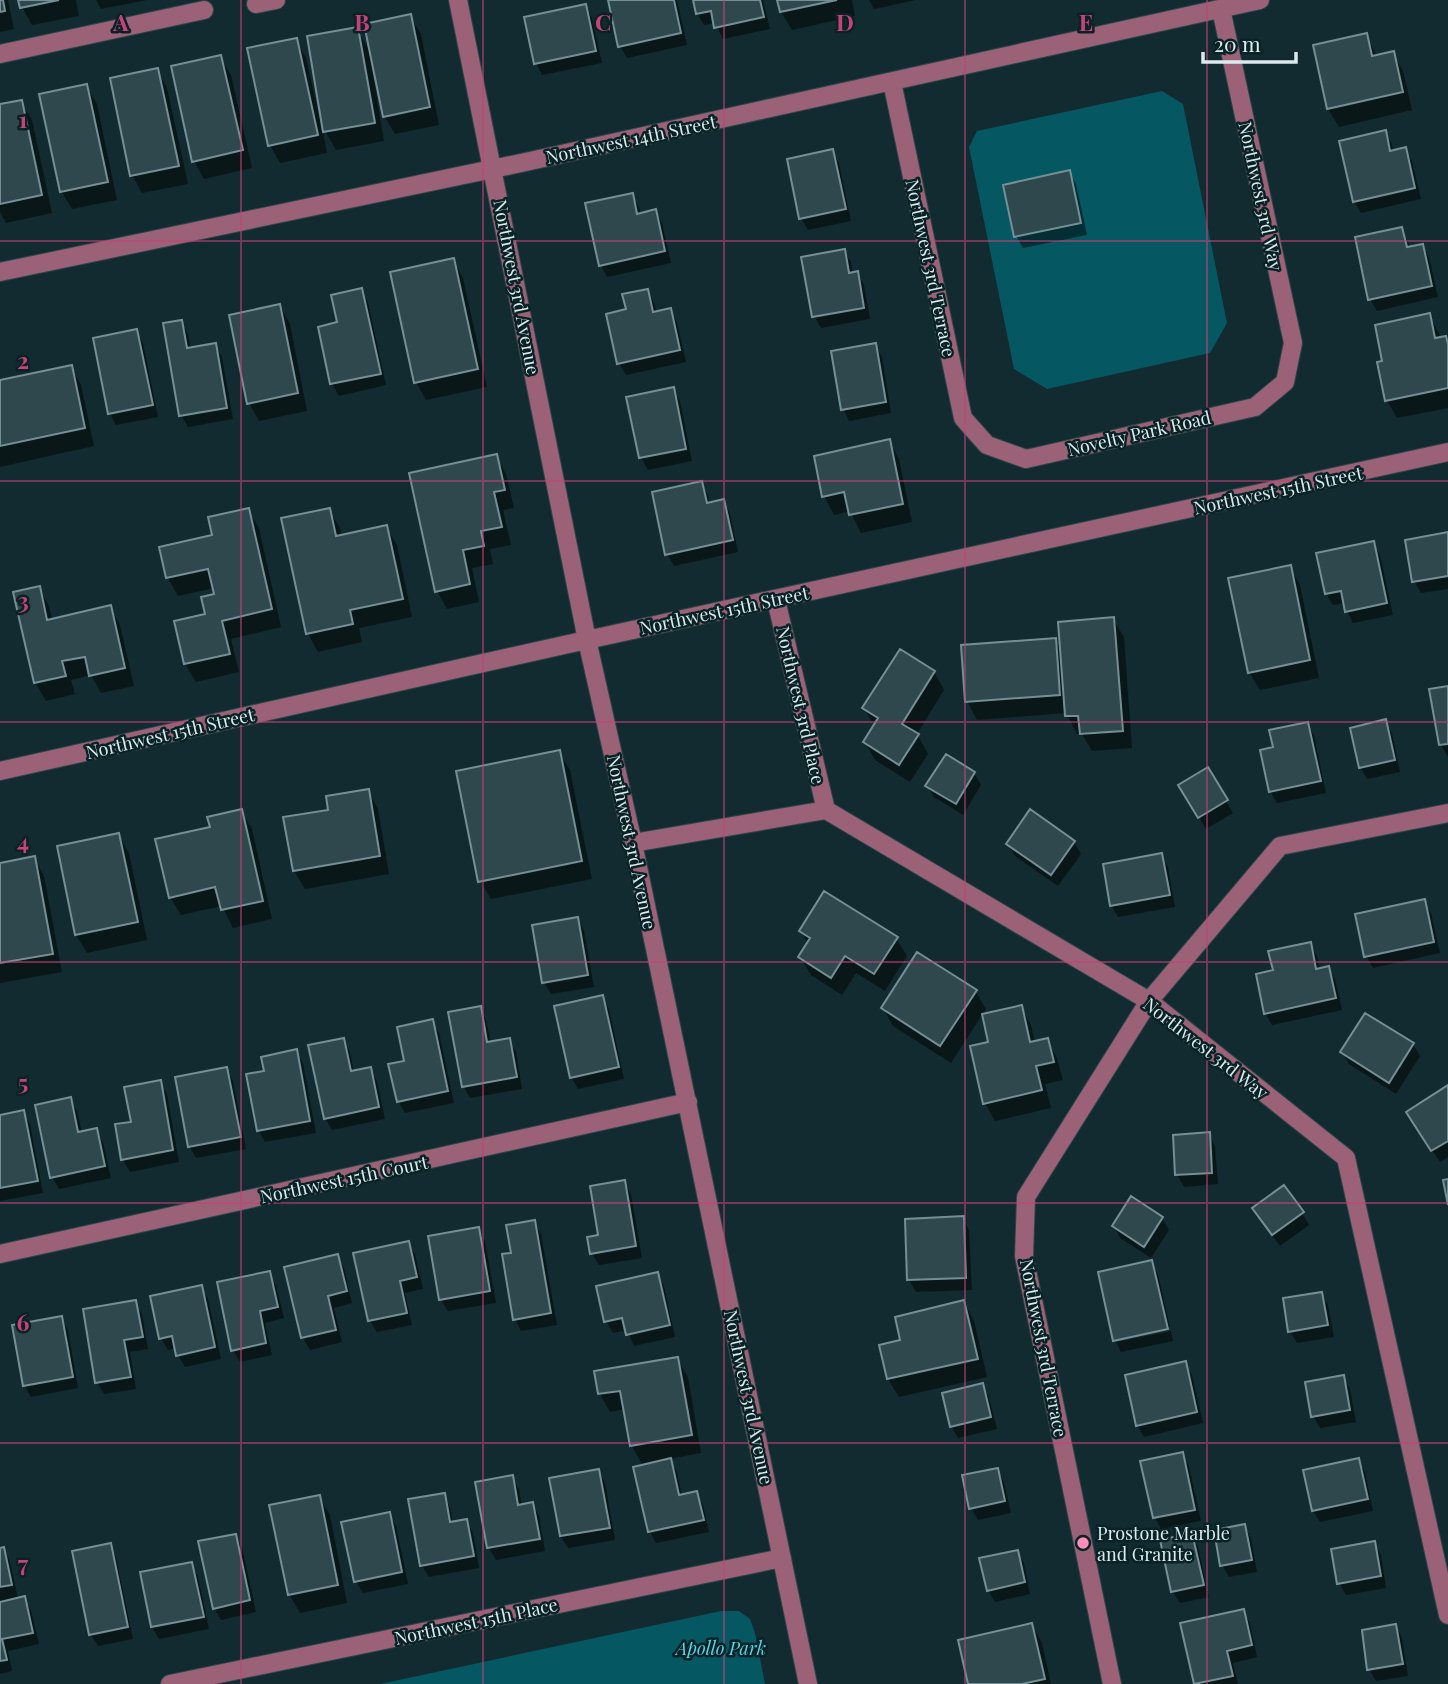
<svg xmlns="http://www.w3.org/2000/svg" width="1448" height="1684" viewBox="0 0 1448 1684" font-family="'Playfair Display',serif">
  <rect width="100%" height="100%" fill="#122b30"/>
  <path fill="#055762" d="M1162 91 1183 104 1227 323 1210 353 1047 389 1014 369 969 147 977 131Z
    M721 1611H739L750 1619 755 1633 765 1684H380Z"/>
  <path fill="#0007" d="M0 0H8L14 29 0 32Z
    M20 0H76L79 16 32 25 22 7Z
    M96 0H147L101 9Z
    M615 0H677L687 45 627 58 620 46Z
    M694 0H763L770 29 723 39 715 23 704 25 697 14Z
    M779 0H852L855 16 792 30 781 12Z
    M869 0H916L874 9Z
    M586 6 592 18 602 63 542 75 536 63Z
    M410 16 421 34 439 125 395 134 384 116Z
    M357 29 369 50 384 141 336 150 322 126 327 153 280 163 270 145 296 40 306 58 321 124H324Z
    M1366 35 1377 56 1393 53 1403 71 1412 110 1339 127 1328 109Z
    M220 57 231 75 252 168 204 179 194 161Z
    M157 70 167 88 188 184 142 193 132 175Z
    M86 86 97 104 117 200 72 209 61 191Z
    M21 102 32 120 52 213 6 223 0 212V106Z
    M1385 132 1392 144 1393 152 1405 149 1412 161 1421 199 1361 213 1354 201Z
    M832 151 839 163 851 221 808 230 801 218Z
    M1069 172 1076 184 1087 235 1023 248 1016 236Z
    M632 195 639 207 641 215 656 211 662 223 671 263 607 277 601 265Z
    M1401 229 1408 241 1410 249 1422 246 1429 257 1438 297 1377 311 1370 299Z
    M844 251 851 262 853 274 857 273 864 285 870 319 821 328 814 316Z
    M453 260 463 278 487 387 426 400 416 382Z
    M361 290 368 302 386 385 339 396 332 384 320 328 339 324Z
    M648 291 654 303 657 313 670 310 677 322 686 362 626 375 619 363 628 311Z
    M280 306 290 324 307 411 259 421 249 403Z
    M1429 315 1439 333 1440 339 1445 338 1448 342V408L1397 418 1387 400 1384 362Z
    M181 322 188 334 191 350 215 345 222 357 233 419 188 427 181 415Z
    M136 331 143 343 158 417 116 425 110 414Z
    M875 345 882 357 891 413 849 421 843 409Z
    M71 367 81 385 94 446 0 467V382Z
    M673 389 680 401 692 461 648 470 641 458 628 398Z
    M889 441 899 459 912 522 861 533 850 511 834 515 824 496Z
    M496 456 506 474 514 508 503 510 511 545 490 549 493 564 472 568 479 602 447 609 437 591Z
    M701 483 708 495 710 504 723 501 730 513 738 552 674 566 667 554Z
    M248 510 259 528 281 627 231 639 239 672 196 682 185 664 216 595 214 588 178 596 168 578 161 548 214 537Z
    M329 510 340 528 342 537 386 527 397 545 412 617 359 628 362 642 318 652 308 634 283 519Z
    M1448 534V589L1421 593 1414 581Z
    M1373 543 1380 555 1393 615 1353 623 1347 611 1345 603 1333 605 1326 594Z
    M1290 567 1300 585 1319 678 1260 690 1249 672Z
    M39 588 49 606 52 620 110 607 120 625 134 686 101 693 91 675 71 680 75 694 46 701 35 682Z
    M1113 619 1124 637 1132 748 1092 751 1082 734H1077L1066 713 977 720 967 701 1055 640 1062 651Z
    M934 672 944 690 917 734 928 754 910 782 875 760 865 742 875 727 864 708Z
    M1448 687V757L1441 745 1431 691Z
    M1385 721 1392 733 1400 772 1367 779 1361 768Z
    M1307 724 1314 735 1326 793 1277 803 1270 791 1275 748Z
    M559 752 570 770 592 879 491 899 480 881Z
    M1207 769 1233 813 1206 829 1180 785Z
    M974 773 981 785 963 815 934 797 927 786Z
    M368 791 378 809 389 874 305 889 294 871Z
    M241 811 252 829 272 919 233 928 222 906 181 915 170 897 212 828Z
    M118 835 129 853 147 940 87 953 76 935Z
    M1074 842 1081 854 1058 886 1015 856 1008 844Z
    M1161 855 1168 867 1175 907 1118 917 1111 905Z
    M34 858 44 876 62 972 0 983V864Z
    M1424 901 1431 913 1440 953 1373 968 1366 956Z
    M578 919 584 931 594 987 551 994 544 982Z
    M801 931 896 938 907 956 885 991 856 973 842 995 811 975 800 957 808 944Z
    M1310 944 1317 956 1320 970 1328 968 1335 979 1342 1010 1272 1025 1265 1013 1275 972Z
    M975 991 986 1009 951 1063 893 1026 883 1008Z
    M602 997 609 1009 624 1079 578 1089 571 1077Z
    M1021 1007 1031 1025 1035 1043 1047 1040 1057 1058 1063 1080 1045 1084 1051 1108 995 1121 985 1103 990 1044Z
    M480 1008 486 1020 491 1043 509 1040 516 1052 522 1089 470 1098 463 1086Z
    M432 1021 439 1033 454 1103 405 1113 398 1101 406 1063Z
    M343 1040 350 1052 354 1072 370 1069 377 1081 385 1119 332 1130 325 1118Z
    M1413 1044 1420 1056 1396 1094 1349 1064 1342 1052Z
    M297 1051 303 1063 316 1133 265 1142 258 1130 266 1072Z
    M226 1069 233 1081 246 1149 196 1158 189 1146Z
    M160 1082 167 1094 179 1162 130 1172 123 1160 117 1126 133 1123Z
    M1448 1087V1157L1440 1162 1415 1125Z
    M70 1099 77 1111 82 1133 96 1130 103 1142 111 1178 59 1189 52 1177Z
    M23 1112 30 1124 43 1193 0 1201V1117Z
    M1209 1134 1215 1146 1218 1184 1184 1187 1177 1175Z
    M624 1182 631 1194 642 1258 599 1265 592 1254Z
    M1302 1213 1309 1225 1280 1246 1261 1220Z
    M963 1218 969 1230 972 1290 916 1292 909 1280Z
    M1162 1218 1169 1230 1151 1258 1120 1238 1114 1226Z
    M534 1222 541 1234 557 1325 521 1331 515 1319Z
    M478 1229 485 1241 496 1303 448 1311 441 1300Z
    M408 1243 415 1254 423 1289 405 1293 412 1325 377 1332 370 1321 355 1254Z
    M337 1256 344 1268 352 1303 334 1308 342 1342 310 1350 303 1338 287 1268Z
    M1151 1262 1158 1274 1170 1327 1116 1339V1342L1115 1341Z
    M269 1273 276 1285 284 1318 265 1323 272 1355 240 1362 233 1350Z
    M657 1274 664 1286 675 1337 634 1346 627 1330 613 1333 606 1321Z
    M201 1287 208 1299 221 1359 185 1367 178 1355 176 1348 168 1350 161 1338Z
    M1321 1294 1328 1305 1334 1337 1297 1343 1290 1331Z
    M135 1302 142 1314 148 1349 130 1352 136 1389 104 1394 97 1382Z
    M964 1302 974 1321 987 1377 899 1397 888 1379 881 1347 902 1342Z
    M61 1318 68 1330 78 1388 31 1397 24 1385Z
    M1171 1331 1173 1341 1121 1352 1116 1342Z
    M677 1359 688 1377 701 1453 669 1459 677 1472 682 1496 696 1493 703 1505 709 1532 656 1543 650 1532 643 1466 632 1446 625 1409 610 1412 600 1394 596 1373Z
    M1185 1363 1192 1375 1203 1423 1144 1437 1137 1425Z
    M1343 1377 1350 1389 1356 1422 1320 1428 1313 1416Z
    M982 1385 989 1397 997 1429 958 1438 951 1426Z
    M1182 1454 1189 1466 1201 1521 1161 1529 1155 1518Z
    M1358 1460 1365 1472 1373 1511 1320 1522 1313 1511Z
    M998 1470 1004 1482 1011 1513 978 1520 971 1508Z
    M598 1471 605 1482 615 1540 568 1548 561 1536 551 1479Z
    M512 1477 519 1489 522 1506 532 1504 539 1515 545 1551 496 1560 489 1548 477 1484Z
    M444 1495 450 1507 453 1523 467 1521 473 1533 479 1568 429 1577 422 1566Z
    M319 1497 330 1515 347 1603 300 1613 289 1594Z
    M389 1514 396 1526 408 1584 363 1593 356 1582Z
    M1244 1526 1251 1538 1257 1572 1229 1577 1222 1565Z
    M1192 1535 1198 1547 1209 1597 1180 1603 1173 1592Z
    M235 1536 242 1547 256 1612 221 1620 214 1608Z
    M1374 1543 1381 1555 1386 1588 1346 1595 1339 1583Z
    M110 1545 116 1557 133 1639 98 1646 91 1635Z
    M4 1549 10 1561 18 1599 24 1598 31 1610 39 1644 8 1651 12 1671 0 1674V1550Z
    M1017 1552 1024 1563 1030 1594 995 1602 988 1590Z
    M191 1564 198 1576 209 1629 159 1639 152 1627 142 1574Z
    M1243 1611 1250 1623 1257 1657 1233 1663 1238 1684H1195L1182 1624Z
    M1032 1625 1042 1643 1051 1684H970Z
    M1396 1626 1402 1638 1408 1676 1376 1681 1369 1669Z"/>
  <path fill="#2f484d" stroke="#748f95" stroke-width="2" d="M0 0H3L5 11 0 12Z
    M18 0H59L20 8Z
    M608 0H674L681 33 618 47Z
    M693 0H760L764 17 714 28 711 11 696 14Z
    M777 0H837L780 12Z
    M586 4 596 51 534 64 524 17Z
    M411 14 430 107 383 117 364 24Z
    M358 27 375 123 323 132 307 36Z
    M1367 33 1372 56 1394 51 1403 92 1327 109 1313 45Z
    M297 38 318 135 268 146 247 48Z
    M221 55 243 150 192 162 171 66Z
    M158 68 179 166 130 176 110 78Z
    M87 84 108 182 60 192 39 94Z
    M22 100 42 195 0 204V104Z
    M1386 130 1390 151 1406 147 1415 188 1353 202 1339 141Z
    M833 149 846 209 799 219 787 159Z
    M1070 170 1081 223 1014 237 1003 185Z
    M633 193 637 214 656 209 665 251 599 266 585 203Z
    M1402 227 1407 247 1423 244 1432 286 1368 300 1355 237Z
    M845 249 849 273 858 271 864 308 812 317 801 257Z
    M454 258 478 369 414 383 390 272Z
    M362 288 381 374 330 384 318 327 337 322 331 295Z
    M648 289 653 312 671 308 680 350 617 364 606 314 626 309 622 294Z
    M280 304 298 393 247 404 229 315Z
    M1430 313 1435 338 1446 336 1448 344V388L1385 401 1377 362 1382 361 1375 325Z
    M182 320 187 348 216 343 227 408 179 416 163 323Z
    M137 329 153 405 108 414 93 338Z
    M876 343 886 402 841 410 831 351Z
    M72 365 85 428 0 446V380Z
    M674 387 686 449 639 458 626 397Z
    M890 439 903 504 849 515 844 492 822 497 814 456Z
    M497 454 505 490 494 492 502 527 481 531 484 546 463 550 470 584 435 592 409 473Z
    M702 481 707 503 724 499 733 540 665 555 652 492Z
    M249 508 272 609 222 621 230 654 184 664 174 621 205 614 201 597 214 594 208 569 166 578 159 547 212 535 208 517Z
    M330 508 336 536 387 525 403 599 350 610 353 624 306 634 281 518Z
    M1448 532V576L1412 582 1405 540Z
    M1374 541 1387 603 1345 612 1341 591 1325 594 1316 553Z
    M1291 565 1310 660 1248 673 1228 578Z
    M40 586 47 620 111 605 125 668 89 676 85 657 62 661 66 676 34 683 13 592Z
    M1114 617 1123 731 1080 734 1078 716H1065L1058 622Z
    M1056 638 1060 695 965 702 961 645Z
    M900 649 935 671 902 724 919 734 899 765 863 742 878 718 862 708Z
    M1448 686V744L1439 745 1429 689Z
    M1386 719 1395 760 1359 768 1350 728Z
    M1308 722 1321 781 1269 792 1260 750 1273 747 1269 730Z
    M560 750 582 861 478 882 456 771Z
    M946 754 975 772 956 804 925 786Z
    M1208 767 1228 800 1198 818 1178 785Z
    M369 789 380 856 293 871 283 817 328 810 326 796Z
    M242 809 263 901 221 910 215 887 169 898 155 839 210 827 207 817Z
    M1030 809 1075 841 1051 875 1006 844Z
    M119 833 138 922 75 935 57 846Z
    M1162 853 1170 895 1110 906 1103 864Z
    M35 856 53 954 0 963V863Z
    M824 891 898 937 874 974 845 956 831 978 798 957 810 938 799 931Z
    M1425 899 1434 942 1364 957 1355 914Z
    M578 917 588 975 542 983 532 925Z
    M1311 942 1316 969 1329 966 1336 998 1264 1014 1256 974 1273 970 1268 951Z
    M917 952 977 990 940 1046 881 1008Z
    M603 995 619 1067 570 1078 554 1006Z
    M1022 1005 1030 1042 1048 1038 1054 1062 1036 1066 1042 1090 983 1104 970 1046 988 1042 982 1014Z
    M481 1006 487 1042 510 1038 517 1077 462 1087 448 1012Z
    M1365 1013 1414 1043 1389 1083 1340 1052Z
    M433 1019 448 1091 397 1102 388 1064 404 1061 397 1027Z
    M344 1038 351 1071 371 1067 379 1107 324 1119 308 1045Z
    M297 1049 310 1121 257 1131 246 1074 264 1071 261 1057Z
    M227 1067 241 1137 188 1147 175 1077Z
    M161 1080 173 1150 121 1160 115 1124 131 1122 124 1087Z
    M1448 1085V1141L1431 1151 1406 1112Z
    M71 1097 78 1132 97 1128 105 1166 50 1178 35 1105Z
    M24 1110 38 1181 0 1188V1115Z
    M1210 1132 1212 1173 1175 1175 1173 1135Z
    M1448 1179V1205L1443 1180Z
    M625 1180 636 1246 590 1254 587 1237 598 1235 590 1186Z
    M1284 1185 1304 1212 1272 1235 1252 1208Z
    M1131 1196 1163 1217 1144 1247 1112 1226Z
    M964 1216 966 1278 907 1280 905 1219Z
    M535 1220 551 1313 513 1320 502 1254 511 1253 506 1225Z
    M479 1227 490 1291 439 1300 428 1236Z
    M409 1241 417 1277 400 1281 407 1313 368 1321 353 1253Z
    M338 1254 347 1291 328 1296 336 1330 301 1338 284 1267Z
    M1152 1260 1168 1329 1113 1341 1098 1272Z
    M270 1271 278 1307 260 1311 266 1343 231 1351 217 1282Z
    M658 1272 670 1325 626 1335 622 1318 604 1322 596 1286Z
    M202 1285 215 1347 176 1356 172 1336 159 1339 150 1296Z
    M1322 1292 1328 1325 1288 1332 1283 1298Z
    M136 1300 143 1337 124 1340 131 1377 95 1383 83 1309Z
    M964 1300 978 1359 887 1379 879 1345 900 1340 895 1317Z
    M62 1316 73 1377 23 1386 12 1325Z
    M678 1357 692 1435 630 1446 620 1391 598 1394 594 1371Z
    M1186 1361 1197 1412 1136 1426 1125 1375Z
    M1344 1375 1350 1410 1311 1417 1305 1382Z
    M983 1383 991 1417 950 1427 942 1393Z
    M1183 1452 1195 1510 1153 1518 1140 1461Z
    M671 1458 679 1495 697 1491 704 1520 648 1532 633 1467Z
    M1359 1458 1368 1499 1312 1511 1303 1470Z
    M998 1468 1005 1501 969 1509 962 1475Z
    M599 1469 610 1528 560 1536 549 1478Z
    M513 1475 518 1505 533 1502 540 1539 487 1548 475 1482Z
    M445 1493 450 1522 467 1519 474 1556 420 1566 408 1499Z
    M320 1495 338 1585 288 1595 269 1505Z
    M390 1512 402 1572 354 1582 341 1522Z
    M1245 1524 1252 1560 1220 1566 1214 1530Z
    M1192 1533 1204 1585 1171 1592 1160 1540Z
    M236 1534 250 1600 213 1609 198 1541Z
    M1375 1541 1381 1576 1337 1584 1331 1549Z
    M111 1543 128 1627 89 1635 72 1551Z
    M4 1547 12 1585 0 1587V1548Z
    M1018 1550 1025 1582 987 1591 979 1558Z
    M192 1562 204 1617 151 1627 140 1572Z
    M25 1596 33 1633 2 1639 7 1660 0 1661V1602Z
    M1244 1609 1252 1645 1227 1651 1233 1676 1194 1684 1180 1623Z
    M1032 1623 1045 1679 1022 1684H968L958 1640Z
    M1396 1624 1403 1664 1367 1670 1362 1630Z"/>
  <g fill="none" stroke-linecap="round" stroke-linejoin="round">
    <defs>
      <path id="minor" d="M458 0 587 640 633 843 808 1684
        M256 4 276 0
        M0 54 204 10
        M892 82 963 418 987 445 1026 459 1255 407 1285 382 1293 343 1221 9
        M0 272 521 163 1260 0
        M776 600 826 810
        M0 771 564 645 1448 452
        M633 843 826 810 1149 1001 1346 1158 1448 1615
        M0 1254 688 1102
        M170 1684 782 1558
        M1112 1684 1024 1256 1026 1197 1149 1001 1280 846 1448 813"/>
    </defs>
    <use href="#minor" stroke="#2e464a" stroke-width="20"/>
    <use href="#minor" stroke="#9b6176" stroke-width="18"/>
  </g>
  <path fill="none" stroke="#c74278" stroke-width="2" stroke-opacity="0.55" d="M241 0V1684M483 0V1684M724 0V1684M965 0V1684M1207 0V1684M0 241H1448M0 481H1448M0 722H1448M0 962H1448M0 1203H1448M0 1443H1448"/>
  <circle fill="#ff8eb9" stroke="#082226" stroke-width="2.5" cx="1083" cy="1543" r="7"/>
  <g text-anchor="middle" dominant-baseline="central" stroke-width="5" stroke-linejoin="round" paint-order="stroke">
    <g font-size="18" fill="#dceaed" stroke="#082226">
      <text transform="translate(631 139) rotate(-12)">Northwest 14th Street</text>
      <text transform="translate(1261 196) rotate(78)">Northwest 3rd Way</text>
      <text transform="translate(931 268) rotate(78)">Northwest 3rd Terrace</text>
      <text transform="translate(517 287) rotate(79)">Northwest 3rd Avenue</text>
      <text transform="translate(1139 433) rotate(-13)">Novelty Park Road</text>
      <text transform="translate(1278 490) rotate(-12)">Northwest 15th Street</text>
      <text transform="translate(724 610) rotate(-12)">Northwest 15th Street</text>
      <text transform="translate(801 705) rotate(77)">Northwest 3rd Place</text>
      <text transform="translate(170 733) rotate(-13)">Northwest 15th Street</text>
      <text transform="translate(632 842) rotate(78)">Northwest 3rd Avenue</text>
      <text transform="translate(1206 1048) rotate(38)">Northwest 3rd Way</text>
      <text transform="translate(344 1179) rotate(-12)">Northwest 15th Court</text>
      <text transform="translate(1044 1348) rotate(79)">Northwest 3rd Terrace</text>
      <text transform="translate(749 1397) rotate(78)">Northwest 3rd Avenue</text>
      <text transform="translate(476 1621) rotate(-12)">Northwest 15th Place</text>
    </g>
    <g font-size="18" fill="#dceaed" stroke="#082226" text-anchor="start">
      <text x="1097" y="1533">Prostone Marble<tspan x="1097" dy="21">and Granite</tspan></text>
    </g>
    <g font-size="18" font-style="italic" fill="#50d6ed" stroke="#082226">
      <text x="721" y="1648">Apollo Park</text>
    </g>
  </g>
  <g font-size="23" text-anchor="middle" font-weight="bold" fill="#c74278" stroke="#082226" stroke-width="5" stroke-linejoin="round" paint-order="stroke">
    <text x="121" y="31">A</text>
    <text x="362" y="31">B</text>
    <text x="603" y="31">C</text>
    <text x="845" y="31">D</text>
    <text x="1086" y="31">E</text>
    <text x="23" y="128">1</text>
    <text x="23" y="369">2</text>
    <text x="23" y="609">3</text>
    <text x="23" y="850">4</text>
    <text x="23" y="1091">5</text>
    <text x="23" y="1331">6</text>
    <text x="23" y="1572">7</text>
  </g>
  <path d="M1203 52v10h93v-10" fill="none" stroke="#dceaed" stroke-width="3.5"/>
  <text x="1214" y="52" font-size="21" fill="#dceaed" stroke="#082226" stroke-width="5" paint-order="stroke">20 m</text>
</svg>
